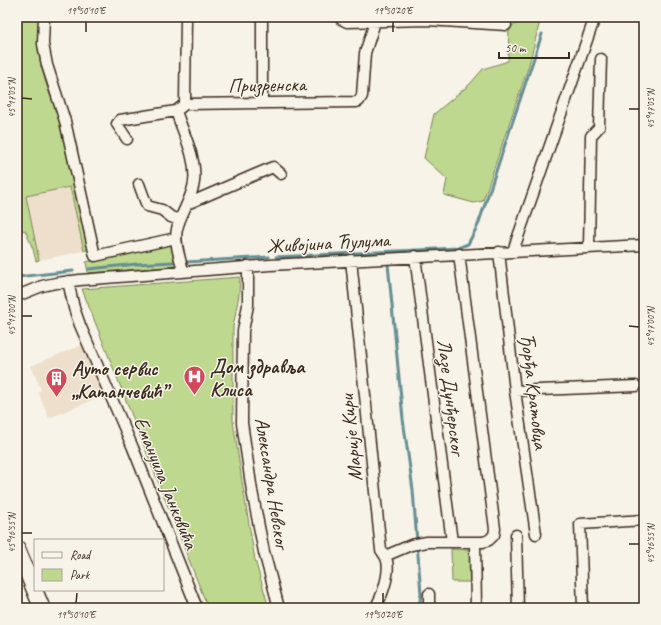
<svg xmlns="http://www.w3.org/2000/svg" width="661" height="625" viewBox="0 0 661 625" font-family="Caveat,sans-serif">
  <rect width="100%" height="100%" fill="#f7f3e8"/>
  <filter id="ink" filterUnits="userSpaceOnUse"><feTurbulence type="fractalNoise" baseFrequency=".025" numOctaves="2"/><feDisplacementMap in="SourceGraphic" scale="8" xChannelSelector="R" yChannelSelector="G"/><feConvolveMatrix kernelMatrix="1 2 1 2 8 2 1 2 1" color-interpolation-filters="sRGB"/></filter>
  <g filter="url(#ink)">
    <path fill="#eddfcb" d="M70 187 84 251 39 260 26 196Z
      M84 344 105 395 49 418 38 392 41 390 31 366Z"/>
    <path fill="#bed88f" stroke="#7c8156" d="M17 17H39C38 27 37 38 38 48 41 74 52 101 62 125L89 249 84 251 70 187 26 196 39 260 36 261 33 249 25 230 17 233Z
      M531 17H541L529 65 483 201 474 203 444 195 447 179 424 158 434 114 470 84 483 69 508 61 509 26 531 20Z
      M168 245 173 247 178 266 88 273 86 262Z
      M240 277 239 295 233 327V421L244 494 255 560 269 608H208L82 289Z
      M451 549 471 550 472 582H452Z"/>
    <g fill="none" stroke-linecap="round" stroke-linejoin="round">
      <path stroke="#668e93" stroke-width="3" d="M276 257 458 248 468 244 478 225 542 34
        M186 262 269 257
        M388 264 403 419 413 490 421 594 419 608
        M89 269 137 264 173 262
        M17 277 73 271"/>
      <defs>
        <path id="street" d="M44 17 43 44 47 65 65 121 95 256 176 238
          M262 17V103
          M341 17V19L347 22 427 20 506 25
          M185 104 186 17
          M176 111C183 133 197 158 194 182 192 199 181 212 177 229 174 242 180 258 183 271
          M127 139 117 124 120 120 176 111 185 104 356 102 359 101 362 96 365 53 375 22
          M139 184 147 206 162 210 171 217 179 220
          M187 204 273 167 281 174
          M589 248 591 136 599 127 601 59
          M513 251 595 17
          M499 252 515 391 536 534
          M415 256 452 542
          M351 260 381 550C383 553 386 556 387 561 390 574 382 597 375 608
          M248 266V305L243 331 242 423 252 491 264 552 279 608
          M68 281 74 308 80 325 133 448 197 608
          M17 296 42 286 56 283 80 280 270 265 644 245
          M515 391 636 386
          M516 535 518 608
          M475 542 476 608
          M385 556 411 545 427 542H483L489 540 494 535 495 529 459 254
          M429 594V608
          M583 608 580 524 644 520"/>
        <path id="secondary" d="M17 548 42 608"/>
      </defs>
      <use href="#street" stroke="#3b2a1e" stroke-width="13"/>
      <use href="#secondary" stroke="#3b2a1e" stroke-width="18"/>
      <use href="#street" stroke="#f7f3e8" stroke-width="10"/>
      <use href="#secondary" stroke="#f7f3e8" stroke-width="15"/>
    </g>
  </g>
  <path fill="none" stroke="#3b2a1e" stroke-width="1.5" d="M86 32V22M393 32V22M22 98 32 99M629 109H639M22 316H32M629 326 639 327M22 533H32M629 544H639M76 603 77 593M383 603V593"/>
  <defs>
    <symbol id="hospital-pin" viewBox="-11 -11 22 30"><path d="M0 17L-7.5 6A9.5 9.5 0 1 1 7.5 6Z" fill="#d1495b" stroke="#f7f3e8"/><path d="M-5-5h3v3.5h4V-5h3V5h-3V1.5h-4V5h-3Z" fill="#fff"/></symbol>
    <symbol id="building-pin" viewBox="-11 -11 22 30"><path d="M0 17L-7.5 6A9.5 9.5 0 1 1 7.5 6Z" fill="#d1495b" stroke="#f7f3e8"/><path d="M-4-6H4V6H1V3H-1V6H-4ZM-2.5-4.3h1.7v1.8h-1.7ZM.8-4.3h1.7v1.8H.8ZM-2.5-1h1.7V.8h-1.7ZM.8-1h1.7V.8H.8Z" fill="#fff"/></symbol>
  </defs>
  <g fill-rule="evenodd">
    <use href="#hospital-pin" x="182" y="364" width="25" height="34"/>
    <use href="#building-pin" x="44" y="366" width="25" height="34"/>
  </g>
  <g text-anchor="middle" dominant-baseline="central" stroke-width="3" stroke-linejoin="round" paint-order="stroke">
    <g font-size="20" fill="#3b2a1e" stroke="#f7f3e8">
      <text transform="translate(267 85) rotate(-1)">Призренска</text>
      <text transform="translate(328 243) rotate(-3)">Живојина Ћулума</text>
      <text transform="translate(534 391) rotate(83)">Ђорђа Кратовца</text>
      <text transform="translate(451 397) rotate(83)">Лазе Дунђерског</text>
      <text transform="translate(351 438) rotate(-96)">Марије Кири</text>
      <text transform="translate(166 483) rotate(68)">Емануила Јанковића</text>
      <text transform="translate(272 483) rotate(81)">Александра Невског</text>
    </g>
    <g font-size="20" font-weight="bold" fill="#3b2a1e" stroke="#f7f3e8" text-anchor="start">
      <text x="210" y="366">Дом здравља<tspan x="210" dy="23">Клиса</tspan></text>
      <text x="72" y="368">Ауто сервис<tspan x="72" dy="23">„Катанчевић”</tspan></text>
    </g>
  </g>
  <rect width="661" height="625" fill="none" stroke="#f7f3e8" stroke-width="44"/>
  <rect x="34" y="539" width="130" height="52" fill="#f7f3e8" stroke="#aca397"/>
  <rect x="42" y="552" width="20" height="6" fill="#f7f3e8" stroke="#aca397"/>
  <text x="70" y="559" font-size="12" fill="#3b2a1e">Road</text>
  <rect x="42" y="569" width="20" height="12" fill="#bed88f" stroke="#aca397"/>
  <text x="70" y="579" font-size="12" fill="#3b2a1e">Park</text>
  <path d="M499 52v6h70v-6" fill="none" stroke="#3b2a1e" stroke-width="2"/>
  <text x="505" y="52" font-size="12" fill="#3b2a1e" stroke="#f7f3e8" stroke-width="3" paint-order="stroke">50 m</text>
  <rect x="22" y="22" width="617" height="581" fill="none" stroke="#3b2a1e" stroke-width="1.5"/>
  <g font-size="10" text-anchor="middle" fill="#3b2a1e">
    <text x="86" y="14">19°50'10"E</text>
    <text x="393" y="14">19°50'20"E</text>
    <text transform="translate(11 98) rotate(-90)" y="4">45°17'05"N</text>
    <text transform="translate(650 109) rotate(-90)" y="4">45°17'05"N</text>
    <text transform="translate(11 316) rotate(-90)" y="4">45°17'00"N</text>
    <text transform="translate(650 327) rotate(-90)" y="4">45°17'00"N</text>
    <text transform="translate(11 533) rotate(-90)" y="4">45°16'55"N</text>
    <text transform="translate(650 544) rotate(-90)" y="4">45°16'55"N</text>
    <text x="76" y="618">19°50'10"E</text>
    <text x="383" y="618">19°50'20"E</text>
  </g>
</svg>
